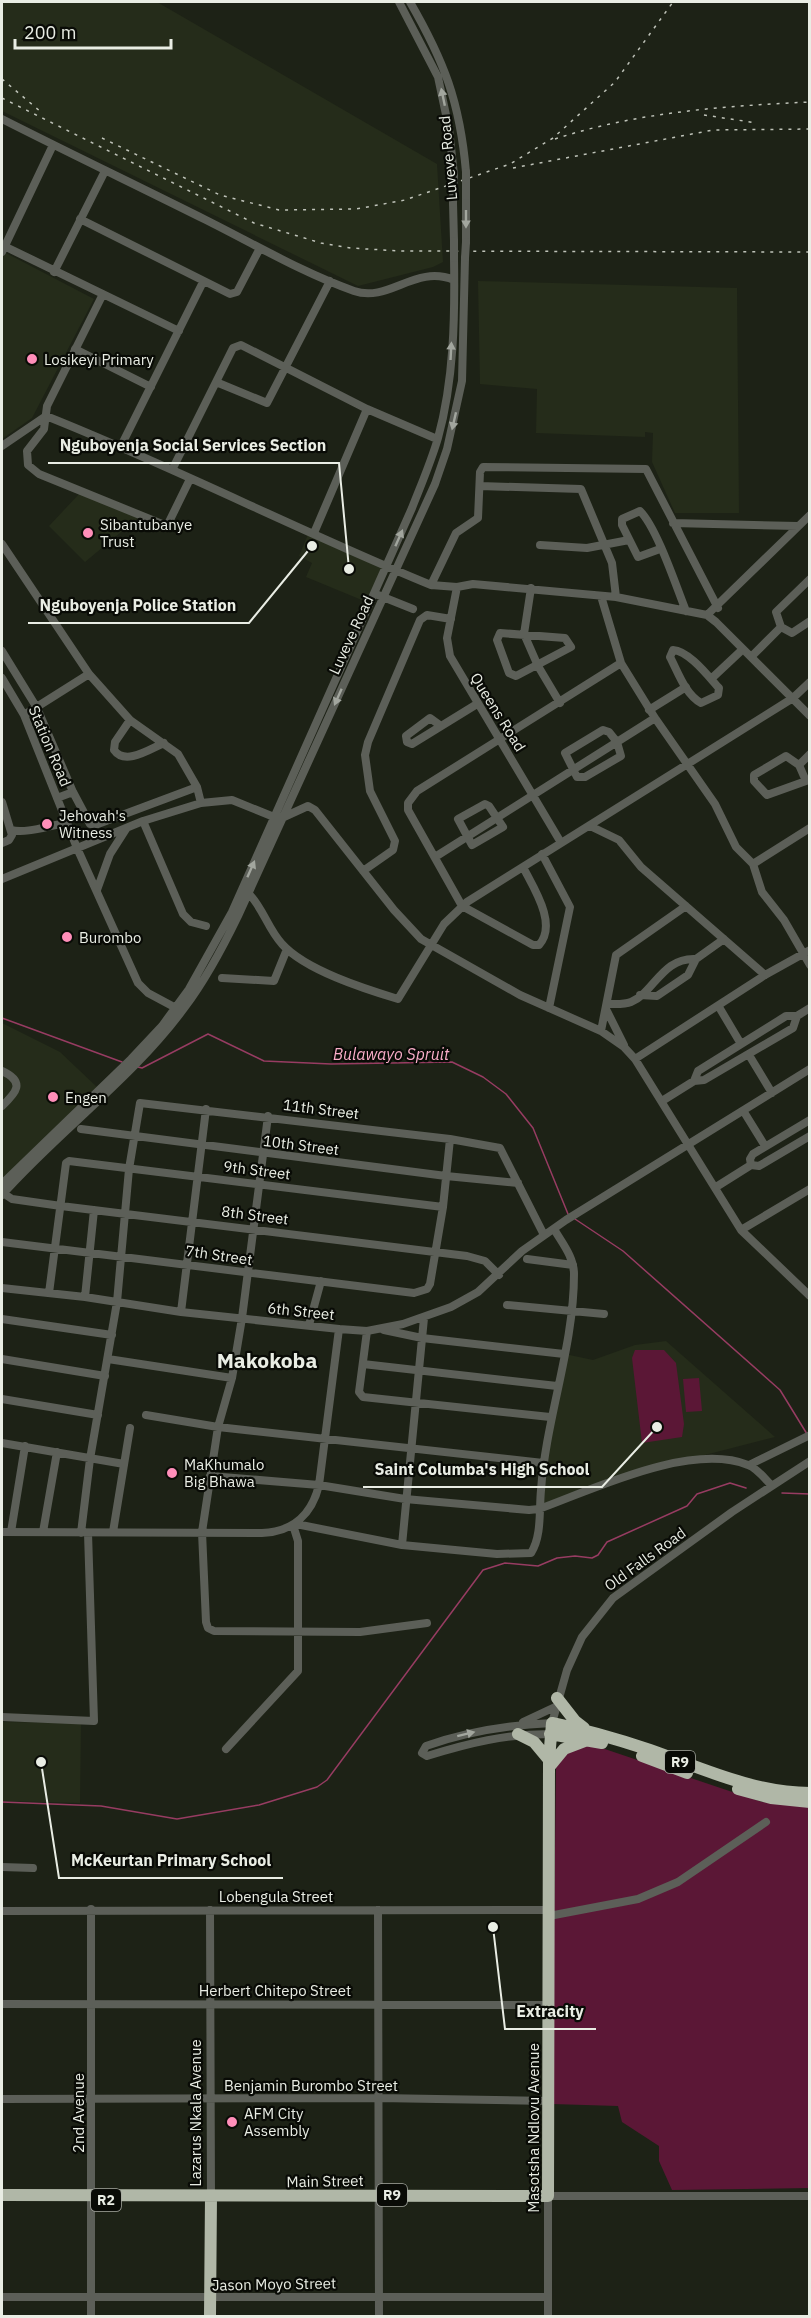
<svg xmlns="http://www.w3.org/2000/svg" width="811" height="2318" viewBox="0 0 811 2318" font-family="'IBM Plex Sans',sans-serif">
  <rect width="100%" height="100%" fill="#1d2216"/>
  <path fill="#252c1a" d="M2 2H157L437 164 443 262 433 267 358 286 2 111Z
    M4 252 94 299 32 418 2 439V258Z
    M478 281 737 288 739 513H675L652 462 653 433 645 432V437L536 433 537 389 480 384Z
    M80 493 138 518 85 562 49 526Z
    M309 532 385 566 369 603 306 577 312 563 299 556Z
    M2 1023 60 1052 98 1088 2 1179Z
    M666 1341 775 1437 666 1465 541 1507 544 1463 565 1354 593 1360 635 1345Z
    M2 1722 81 1723 80 1803 2 1801Z"/>
  <path fill="#5b1736" d="M635 1350H664L676 1363 684 1424 682 1437 642 1443 632 1358Z
    M699 1378 702 1411 686 1412 683 1379Z
    M587 1743 762 1802 809 1805V2188L672 2190 659 2161V2146L622 2122 618 2106 552 2104 556 1767 561 1756Z"/>
  <g fill="none" stroke-linecap="round" stroke-linejoin="round">
    <path stroke="#973c62" stroke-width="1.5" d="M2 1018 122 1062
      M138 1067 142 1068 208 1034 264 1061 331 1064 452 1062 483 1077 506 1094 533 1128 568 1214
      M575 1219 623 1251 780 1390 807 1434
      M782 1493 810 1494
      M2 1802 101 1806 177 1819 259 1805 317 1787 327 1780 483 1570 505 1563 538 1566 557 1558 575 1556 592 1558 598 1555 607 1542 687 1506 697 1494 730 1483 746 1488"/>
    <path stroke="#5c5f58" stroke-width="8" d="M399 2 438 77 449 129 454 175
      M410 2C444 61 460 102 466 172
      M2 119C69 153 138 186 206 220 254 244 303 273 354 291 389 303 415 264 454 280
      M466 196V242
      M453 203 454 241
      M80 219 230 294 237 292 260 248
      M4 246 179 331
      M2 252 53 145
      M54 272 105 171
      M103 294 47 406 44 429 27 451 28 465 39 474 167 526 190 479
      M75 349 151 387
      M216 382 267 403 330 281
      M367 409 437 439
      M2 446 46 416C177 468 301 532 431 585L457 587 473 584 616 597 707 615 716 622 810 716
      M121 446 203 282
      M172 470 233 348 241 345 367 409 314 533
      M480 486 581 489 612 563 616 597
      M673 523 798 526
      M2 544 89 674 130 720 178 754 197 787 201 803
      M540 545 587 548 629 540
      M660 549 638 557 622 525V519L640 511C657 528 676 586 686 611
      M810 579 776 612 781 627 792 633 810 621
      M431 585 456 533 478 518 480 472 483 467 646 469 718 608
      M457 587 447 638 450 656 560 841
      M531 588 524 634 538 666 560 703
      M378 595 413 609
      M601 596 621 663 655 718 715 804 736 847 753 864 762 892 784 920 810 965
      M707 615 810 515
      M500 633 565 638 571 647 516 676 509 673 497 640Z
      M673 650C689 651 708 676 719 688L718 695 701 703C685 694 678 672 670 657Z
      M2 651 37 708 73 792 90 824H98L197 787
      M751 657 781 627
      M2 678 24 715 77 848 138 983 148 993 176 1008
      M711 679 743 649
      M649 710 686 687
      M24 715 89 674
      M130 720 115 742 114 750C125 766 150 749 164 743
      M441 726 430 718 406 736 407 742 412 744 477 704
      M603 730 609 732 617 742 621 756 585 777H577L565 753Z
      M786 756 799 765 806 781 767 795 754 781V775Z
      M799 765 810 754
      M57 798 73 792
      M2 802 12 835 9 840 2 843
      M485 804 489 806 503 827 472 845 458 819Z
      M143 821 183 914 191 922 206 926
      M590 826 619 840 641 867 765 975
      M11 830C27 834 50 825 67 823
      M542 854 570 907 549 1008
      M435 857 655 718
      M753 864 810 828
      M523 867C533 887 558 924 539 945H533L462 906 408 810V803L417 791 621 663
      M363 871 393 850 395 841 370 791 365 755 368 742 420 620 427 615 451 619
      M2 879 143 821 201 803 232 800 274 817H284L308 806 315 810 394 910 421 939 520 995 601 1031 624 1047 635 1059 741 1230 810 1296
      M97 890 110 854 126 829
      M249 894C263 908 268 929 282 944 305 970 365 989 398 999L444 924 467 902 793 698 810 682
      M222 978 274 981 287 949
      M640 995 657 996 688 975 696 959 724 939
      M607 1004C614 1004 624 1005 631 1002 654 993 662 957 696 959
      M719 1007 741 1044
      M606 1009 624 1045
      M786 1016H797L793 1028 704 1080 694 1081 698 1071Z
      M797 1016 810 1008
      M601 1031 616 955 686 906
      M749 1055 772 1093
      M635 1059 765 975 810 950
      M2 1071C26 1082 16 1093 2 1106
      M662 1101 694 1081
      M744 1112 765 1146
      M268 1116 242 1318 232 1378 218 1427 202 1532 206 1622 208 1628 214 1631 360 1632 427 1623
      M810 1120 753 1154 750 1159 751 1165 759 1166 810 1136
      M81 1129 446 1176 518 1183
      M2 1184 131 1059 162 1026 189 989 232 912 412 508C421 485 431 462 438 438 454 380 455 317 454 258
      M716 1187 751 1165
      M3 1193 12 1199 61 1206 467 1256 485 1261 499 1275
      M2 1195C60 1130 133 1078 185 1007 206 979 223 947 238 916L435 484 447 449 462 381 465 258
      M741 1230 810 1189
      M2 1242 414 1293 427 1289 430 1284 443 1207 450 1139
      M527 1259 573 1265
      M2 1288 85 1297 181 1312 339 1329 367 1331 403 1324 451 1307 478 1292 522 1251 566 1220 810 1069
      M49 1293 66 1163 69 1161 443 1207
      M85 1297 94 1210
      M507 1305 604 1314
      M181 1312 206 1109
      M2 1319 112 1335
      M309 1325 321 1281
      M384 1330 422 1338 564 1354
      M367 1331 359 1392 363 1397 550 1417
      M2 1359 105 1376
      M108 1359 232 1378
      M363 1364 557 1386
      M2 1399 98 1415
      M146 1415 218 1427 543 1463
      M2 1443 124 1464
      M749 1465 810 1435
      M210 1476 319 1485 405 1499 529 1510 539 1509C594 1489 691 1442 748 1465 757 1468 765 1479 772 1486
      M296 1524 402 1545 497 1554 531 1553C542 1536 539 1510 541 1490 546 1418 574 1347 574 1274 574 1257 562 1243 554 1229
      M2 1532 262 1533C293 1532 312 1514 319 1485L339 1329
      M11 1532 25 1446
      M43 1532 57 1452
      M113 1532 130 1428
      M81 1533 90 1459 117 1302 129 1169 140 1103 450 1139 500 1148 544 1235
      M402 1545 424 1318
      M2 1717 94 1721 88 1533
      M523 1722 555 1707
      M550 1734C506 1734 469 1743 427 1756L422 1753 426 1746C468 1731 508 1725 552 1723L567 1670 582 1637 613 1598 732 1512 810 1461
      M226 1749 298 1671V1541L293 1525
      M2 1867 33 1868
      M210 1910 211 2196
      M378 1910 379 2316
      M2 1911 550 1910
      M549 1916 638 1899 678 1882 766 1822
      M2 2004 548 2005
      M2 2099 379 2098 549 2101
      M2 2297H548
      M91 2316V1909
      M548 2316V2196H810"/>
    <path stroke="#b0b7a7" stroke-width="12" d="M557 1698 575 1721 584 1728
      M518 1734 534 1742 549 1760
      M550 1734 602 1743
      M642 1756 687 1773
      M550 1766 564 1749 585 1741
      M738 1789 771 1798 810 1802
      M2 2195 548 2196 549 1760 552 1723C586 1730 617 1739 650 1750 701 1768 754 1793 810 1793
      M210 2316 211 2196"/>
    <path stroke="#bfc3b9" stroke-width="1.5" stroke-dasharray="3 6" stroke-linecap="butt" d="M2 79 41 112
      M2 98 254 223 321 243 351 248 400 251 810 252
      M704 115 757 123
      M102 138 220 195 279 210 356 209 405 200 510 164 553 138 615 82 673 2
      M555 139C637 112 724 106 810 102
      M513 168 713 130 810 129"/>
    <path stroke="#5c5f58" stroke-width="8" d="M466 172V196
      M453 203 454 175
      M454 258V241
      M465 258 466 242"/>
  </g>
  <defs><path id="oneway-solid" d="M-6-.8H1V-3.2L6.5 0L1 3.2V.8H-6Z" transform="scale(1.5)"/></defs>
  <g fill="#a2a69e">
    <use href="#oneway-solid" transform="translate(443 97) rotate(-102)"/>
    <use href="#oneway-solid" transform="translate(466 219) rotate(90)"/>
    <use href="#oneway-solid" transform="translate(451 351) rotate(-87)"/>
    <use href="#oneway-solid" transform="translate(454 421) rotate(103)"/>
    <use href="#oneway-solid" transform="translate(399 538) rotate(-66)"/>
    <use href="#oneway-solid" transform="translate(338 697) rotate(114)"/>
    <use href="#oneway-solid" transform="translate(251 869) rotate(-66)"/>
    <use href="#oneway-solid" transform="translate(466 1734) rotate(-14)"/>
  </g>
  <g fill="#ff8eb9" stroke="#090b06" stroke-width="2">
    <circle cx="32" cy="359" r="6"/>
    <circle cx="88" cy="533" r="6"/>
    <circle cx="47" cy="824" r="6"/>
    <circle cx="67" cy="937" r="6"/>
    <circle cx="53" cy="1097" r="6"/>
    <circle cx="172" cy="1473" r="6"/>
    <circle cx="232" cy="2122" r="6"/>
  </g>
  <g text-anchor="middle" dominant-baseline="central" stroke-width="4.5" stroke-linejoin="round" paint-order="stroke">
    <g fill="#090b06" stroke="#a6a9a1" stroke-width="1.5">
      <rect x="665" y="1751" width="30" height="22" rx="4.5"/>
      <rect x="377" y="2184" width="30" height="22" rx="4.5"/>
      <rect x="91" y="2189" width="30" height="22" rx="4.5"/>
    </g>
    <g font-size="14" font-weight="bold" fill="#e9ede4">
      <text x="680" y="1762">R9</text>
      <text x="392" y="2195">R9</text>
      <text x="106" y="2200">R2</text>
    </g>
    <g font-size="15" fill="#e9ede4" stroke="#090b06">
      <text transform="translate(448 158) rotate(-95)">Luveve Road</text>
      <text transform="translate(351 635) rotate(-65)">Luveve Road</text>
      <text transform="translate(498 712) rotate(58)">Queens Road</text>
      <text transform="translate(50 746) rotate(67)">Station Road</text>
      <text transform="translate(321 1109) rotate(7)">11th Street</text>
      <text transform="translate(301 1145) rotate(7)">10th Street</text>
      <text transform="translate(257 1170) rotate(7)">9th Street</text>
      <text transform="translate(255 1215) rotate(7)">8th Street</text>
      <text transform="translate(219 1255) rotate(8)">7th Street</text>
      <text transform="translate(301 1311) rotate(6)">6th Street</text>
      <text transform="translate(645 1559) rotate(-36)">Old Falls Road</text>
      <text x="276" y="1896">Lobengula Street</text>
      <text x="275" y="1990">Herbert Chitepo Street</text>
      <text x="311" y="2085">Benjamin Burombo Street</text>
      <text transform="translate(78 2113) rotate(-90)">2nd Avenue</text>
      <text transform="translate(195 2113) rotate(-90)">Lazarus Nkala Avenue</text>
      <text transform="translate(533 2128) rotate(-90)">Masotsha Ndlovu Avenue</text>
      <text transform="translate(325 2181) rotate(-1)">Main Street</text>
      <text transform="translate(274 2284) rotate(-1)">Jason Moyo Street</text>
    </g>
    <g font-size="15" fill="#e9ede4" stroke="#090b06" text-anchor="start">
      <text x="44" y="359">Losikeyi Primary</text>
      <text x="100" y="524">Sibantubanye<tspan x="100" dy="17">Trust</tspan></text>
      <text x="59" y="815">Jehovah's<tspan x="59" dy="17">Witness</tspan></text>
      <text x="79" y="937">Burombo</text>
      <text x="65" y="1097">Engen</text>
      <text x="184" y="1464">MaKhumalo<tspan x="184" dy="17">Big Bhawa</tspan></text>
      <text x="244" y="2113">AFM City<tspan x="244" dy="17">Assembly</tspan></text>
    </g>
    <g font-size="16" font-style="italic" fill="#fbaec9" stroke="#090b06">
      <text x="391" y="1054">Bulawayo Spruit</text>
    </g>
    <g font-size="21" font-weight="bold" fill="#e9ede4" stroke="#090b06">
      <text x="267" y="1360">Makokoba</text>
    </g>
  </g>
  <path fill="none" stroke="#e9ede4" stroke-width="2" d="M349 569L339 463H48M312 546L249 623H28M657 1427L602 1487H363M41 1762L59 1878H283M493 1927L505 2029H596"/>
  <g fill="#e9ede4" stroke="#090b06" stroke-width="2">
    <circle cx="349" cy="569" r="6"/>
    <circle cx="312" cy="546" r="6"/>
    <circle cx="657" cy="1427" r="6"/>
    <circle cx="41" cy="1762" r="6"/>
    <circle cx="493" cy="1927" r="6"/>
  </g>
  <g font-size="16" text-anchor="middle" font-weight="bold" fill="#e9ede4" stroke="#090b06" stroke-width="4.5" stroke-linejoin="round" paint-order="stroke">
    <text x="193" y="451">Nguboyenja Social Services Section</text>
    <text x="138" y="611">Nguboyenja Police Station</text>
    <text x="482" y="1475">Saint Columba's High School</text>
    <text x="171" y="1866">McKeurtan Primary School</text>
    <text x="550" y="2017">Extracity</text>
  </g>
  <rect width="811" height="2318" fill="none" stroke="#e9ede4" stroke-width="6"/>
  <path d="M15 39v9h156v-9" fill="none" stroke="#e9ede4" stroke-width="3"/>
  <text x="24" y="39" font-size="18" fill="#e9ede4" stroke="#090b06" stroke-width="4.5" paint-order="stroke">200 m</text>
</svg>
